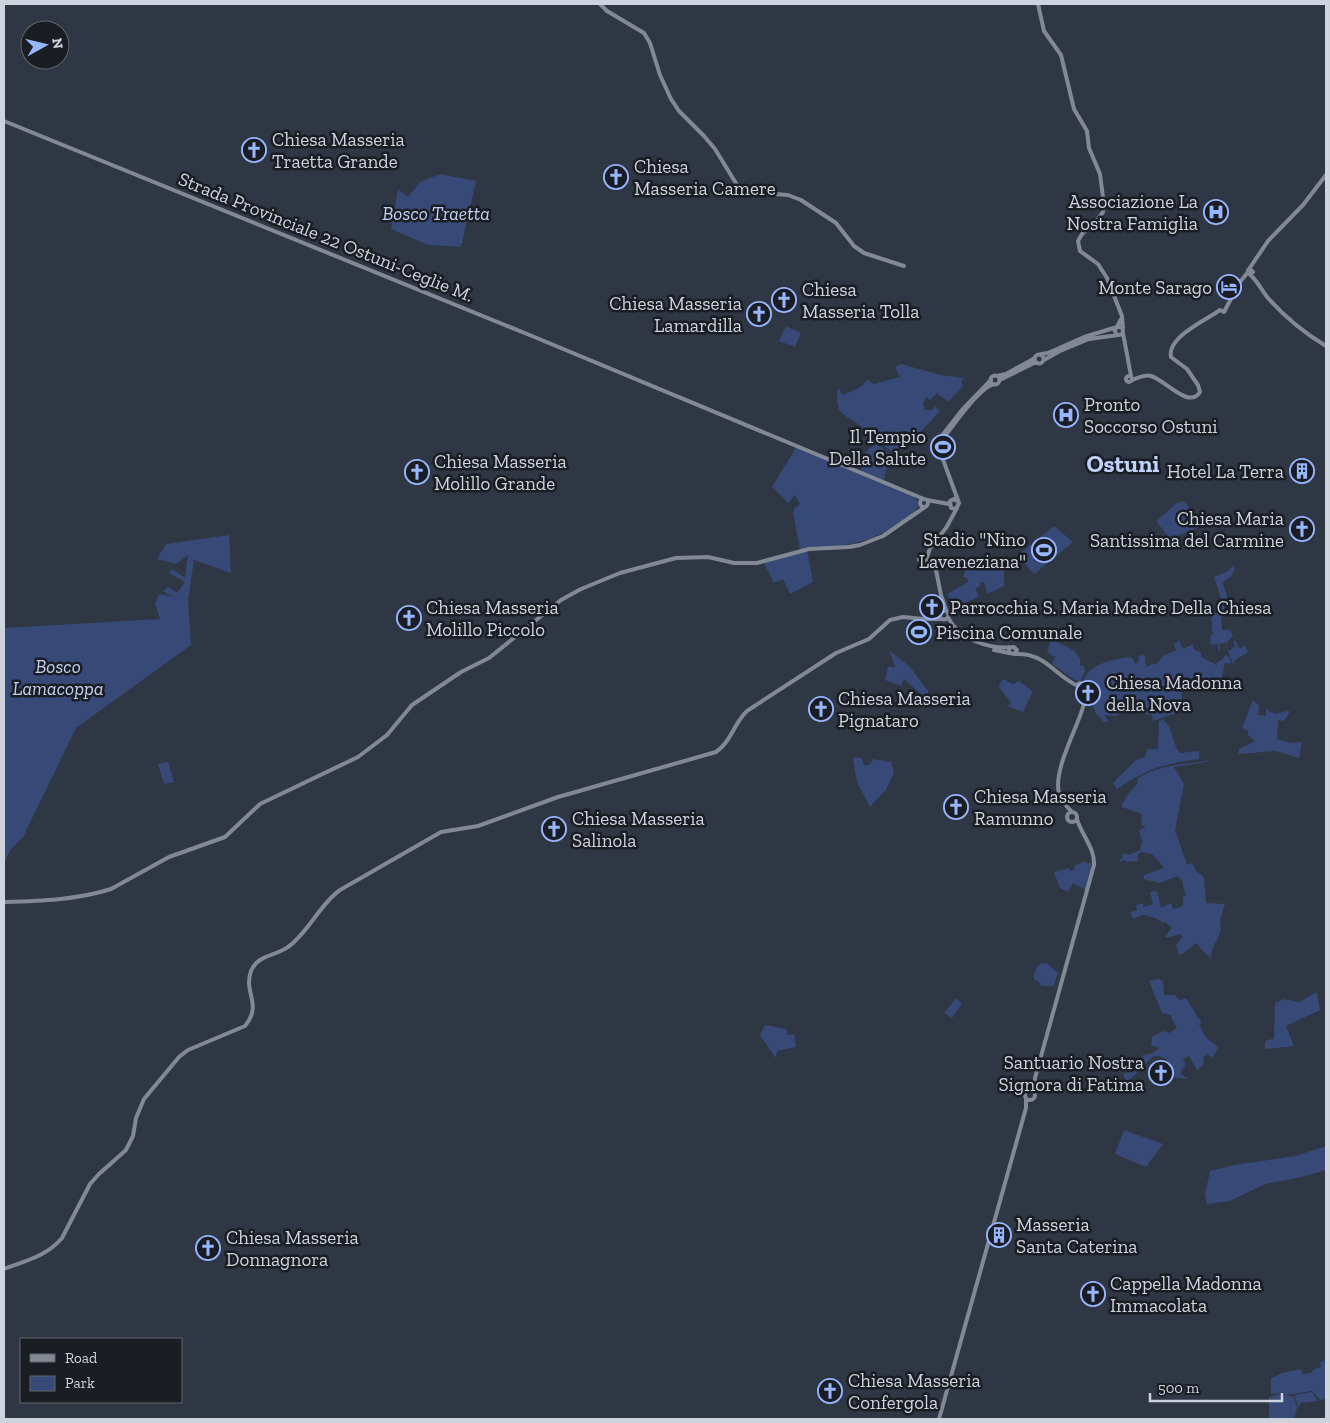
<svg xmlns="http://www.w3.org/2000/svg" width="1330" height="1423" viewBox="0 0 1330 1423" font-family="'Zilla Slab',serif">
  <rect width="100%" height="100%" fill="#2f3644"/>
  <path fill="#374a77" d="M440 174 476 181 461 247 428 245 391 229 398 189 408 197 420 182Z
    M786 326 801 333 795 347 779 341Z
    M901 364 941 375 964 378 961 382 963 386 948 402 937 393 930 400 926 397 923 404 925 410H932L935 406 940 411 918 435 904 431 901 437 907 441 898 455H896C883 445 871 436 859 425 853 419 845 418 840 411 836 404 837 396 838 388L843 395C851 391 864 388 867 379L874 384 900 377 895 367Z
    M875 443 896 458 886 470 884 480 861 471 865 453Z
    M797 446 912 495 917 500 918 507C913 515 905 519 897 524 863 547 839 546 800 550L793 513 794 509 800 504 795 495 788 503 772 487Z
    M1184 501 1200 521 1199 527 1170 539 1156 521 1177 503Z
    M1054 526 1073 542 1034 574 1018 555Z
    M229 535 231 573 194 560 188 600 191 645 76 728 23 837 11 849 4 863V628L160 619 155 603 159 594 174 597 163 591 168 587 177 593 185 582 169 573 172 569 185 578 188 555 176 564 157 559 166 544Z
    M807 550 813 582 790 594 783 579 774 583 764 563Z
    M977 559 1004 568V586L987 594 984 582H981L980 586 975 589 979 596 955 609 947 594 968 582 967 578 963 577 966 569 970 570 971 563 974 560Z
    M1233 565 1235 569 1231 577 1222 582 1227 595 1226 603 1223 604 1225 605 1224 611 1226 615 1221 617 1222 630H1230L1233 636 1225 644 1229 651 1235 646 1233 642 1236 641 1239 649 1245 645 1248 652 1235 660 1233 665 1232 659 1230 658C1230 652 1225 648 1225 643L1219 644 1220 649 1218 650V644L1211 645 1210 642 1211 635 1213 634 1212 629V621L1210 619H1212L1211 614 1217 613 1221 599 1214 577 1228 571Z
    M1051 639 1075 651 1080 659V666H1084L1085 671 1080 681 1075 680 1052 664 1055 657 1047 652Z
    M1179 641 1183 649 1193 644 1194 650 1201 652V657L1217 665 1216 663 1223 659 1225 655C1229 656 1231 660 1231 664L1225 663 1221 681H1207L1204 678 1199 679 1194 677 1189 679V688L1186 687 1184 691H1181C1182 698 1182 703 1183 711L1153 721 1152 715 1145 714 1142 707C1134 705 1122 710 1116 716L1104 715 1109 722H1102L1103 720 1096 714 1090 697 1086 698C1086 693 1083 687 1084 682 1086 663 1117 659 1131 657L1136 664 1139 661 1138 656 1145 655 1146 667 1153 664H1156L1163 656 1176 650 1174 644Z
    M887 643 890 651 910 667 928 691V695L923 696 904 679 901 686 885 680 888 667H895Z
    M1002 679 1013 684 1019 681 1033 691 1023 712 1007 706 1011 703 998 686 1002 681Z
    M1254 701 1259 706 1258 715 1266 716V708C1276 718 1280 711 1290 711L1284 721 1278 720 1277 739 1291 743 1302 742 1299 758 1276 751 1239 754V749L1255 741 1248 735V731L1242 728 1252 702Z
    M1164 719V721C1173 727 1172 744 1180 753L1199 751V759C1162 764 1149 768 1117 789L1113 783 1136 760 1145 757 1147 749H1158L1159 721Z
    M855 757 862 758 864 765C869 766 871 763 873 759L891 762 894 772 886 790 870 807 857 782 853 759Z
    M1207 761 1208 762 1174 767 1184 784 1175 830 1187 865 1192 863 1197 872 1204 877 1206 903 1225 904 1220 920 1221 931 1214 945 1210 958 1196 943 1184 953 1179 955 1176 945 1182 937 1181 934 1166 938 1165 936 1172 928 1165 922 1163 923C1158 918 1150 916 1143 915L1133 919 1130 912 1137 910 1136 905 1143 903V907H1144L1153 904 1150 892 1157 891 1161 908 1171 903 1173 909 1183 906V897L1186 895 1182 883H1183V880L1181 881 1178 876 1159 883 1144 879V875L1164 868 1152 854 1141 852 1138 854V861L1128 862 1124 860 1120 862V860L1122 858 1123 853 1129 855 1140 850 1142 841 1139 831 1146 826 1141 825 1142 814 1122 807C1122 800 1133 788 1138 783L1137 779C1155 766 1183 764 1207 761Z
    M168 762 174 782 164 784 158 764Z
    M1085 861 1086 863H1092L1086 890 1073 883 1068 892 1060 888 1054 872 1069 868 1071 871 1075 869 1074 866Z
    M1042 963 1048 964 1058 973 1054 986H1041L1040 983 1033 978 1037 966Z
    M1158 979 1163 981 1164 995H1175L1179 1000 1186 998 1198 1018 1202 1022 1199 1025 1206 1037 1218 1047 1212 1059 1209 1054 1203 1057 1204 1065 1197 1070 1189 1056 1183 1059 1186 1066 1181 1070V1074L1188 1079 1171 1077 1168 1074C1169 1060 1169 1057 1154 1056L1126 1083 1123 1073 1134 1072 1133 1061 1140 1060 1143 1055 1150 1054 1160 1048 1151 1045 1152 1037 1163 1031 1169 1033 1177 1028 1172 1020 1171 1015 1162 1013 1149 981Z
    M1317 992 1320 1010 1286 1026 1294 1046 1265 1049V1042L1267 1040 1274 1039 1275 1003 1284 999 1299 1002Z
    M956 998 962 1004 952 1018 944 1013Z
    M765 1025 787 1029V1035L794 1034 796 1047 777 1051 776 1057H775L760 1035Z
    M1124 1130 1163 1144 1146 1167 1115 1154Z
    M1326 1146V1170L1302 1177 1265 1184 1230 1201 1207 1204 1205 1194 1210 1171 1234 1165 1295 1156Z
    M1326 1361V1399L1320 1400 1312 1391 1286 1395 1283 1393 1271 1394V1378L1282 1373 1301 1369 1302 1374 1311 1373 1314 1369 1321 1367 1320 1362Z
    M1312 1392 1318 1401 1301 1403 1298 1408 1295 1395Z
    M1281 1394 1294 1397 1297 1408 1294 1419H1269V1397Z"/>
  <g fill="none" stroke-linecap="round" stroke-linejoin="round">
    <path stroke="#828894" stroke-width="4" d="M600 4 607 11 644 33 650 43 660 75 671 99 679 111 704 136 715 149 737 185 751 192 788 195 801 200 836 223 854 246 864 253 904 266
      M1038 4 1044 31 1061 55 1074 109 1087 131 1089 148 1100 174 1104 205 1103 212 1096 222 1082 234 1078 241 1080 251 1098 264 1107 278 1122 316 1123 328
      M4 121 532 336 924 499
      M1249 269 1268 241 1303 205 1326 175
      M1250 274 1253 272 1250 269 1248 270V273C1257 279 1261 290 1268 298 1284 316 1306 334 1326 346
      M1115 331a4 4 0 1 1 8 0a4 4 0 1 1-8 0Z
      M1123 333 1131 376
      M1041 354 1048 353 1084 337 1117 327 1121 319
      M1034.5 359a4.5 4.5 0 1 1 9 0a4.5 4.5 0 1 1-9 0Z
      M1044 360 1060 351 1089 339 1118 335
      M990.5 380a4.5 4.5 0 1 1 9 0a4.5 4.5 0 1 1-9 0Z
      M1126 379a3 3 0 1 1 6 0a3 3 0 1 1-6 0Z
      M997 376 1006 374 1035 358
      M1000 380 1036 362
      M1132 380C1138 378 1145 374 1151 376 1164 379 1189 410 1200 392L1198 385 1187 369 1171 357C1167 339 1200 323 1214 314L1220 310 1224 312 1240 282 1248 272
      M937 442 962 410 991 380
      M937 442 939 444 938 447 935 445Z
      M939 444C950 430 978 388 994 384
      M938 446 959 503 956 509 951 508 950 501 954 499 957 501
      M920 503a4 4 0 1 1 8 0a4 4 0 1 1-8 0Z
      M927 500 949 504
      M927 557 922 555 919 557V560L923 563 926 561 930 548 946 528 957 508
      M927 559 936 570 941 595 946 610
      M939.5 615a4.5 4.5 0 1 1 9 0a4.5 4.5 0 1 1-9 0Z
      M948 617C959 640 991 650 1014 647L1017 650 1015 654 1009 653V647
      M994 650 1009 653
      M1015 654C1045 652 1054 675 1078 686
      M1072 812C1066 806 1061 800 1059 793 1053 770 1077 729 1083 707 1085 700 1085 688 1080 683L1078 684 1079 687 1082 686
      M1067 817a5 5 0 1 1 10 0a5 5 0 1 1-10 0Z
      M4 902C39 901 77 900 111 889L169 857 225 837 260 804 358 757 387 735 412 705 461 672 489 658 561 600 581 589 620 573 676 558 708 557 734 563H757L809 549 849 547 860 545 883 536 925 507
      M1025 1095a5 5 0 1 1 10 0a5 5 0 1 1-10 0Z
      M1034 1091 1035 1078 1094 865C1095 848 1081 834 1077 819
      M4 1269C25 1261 47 1256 62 1238L90 1184 99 1174 126 1150 133 1136 136 1118 144 1099 179 1057 188 1050 245 1026C263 1004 243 993 251 971 257 955 276 956 288 947 309 932 319 905 340 890L441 832 478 826 558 797 716 752C731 742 734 723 747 711L836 653 869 639 890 620 903 617 924 619H942
      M939 1419 1026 1108V1098"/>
  </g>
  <defs>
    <symbol id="church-ring" viewBox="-11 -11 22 22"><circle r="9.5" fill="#1a1d24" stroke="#97b6fd" stroke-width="1.5"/><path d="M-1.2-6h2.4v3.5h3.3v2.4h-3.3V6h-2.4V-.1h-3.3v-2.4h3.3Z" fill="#97b6fd"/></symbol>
    <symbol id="hospital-ring" viewBox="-11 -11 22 22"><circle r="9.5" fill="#1a1d24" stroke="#97b6fd" stroke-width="1.5"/><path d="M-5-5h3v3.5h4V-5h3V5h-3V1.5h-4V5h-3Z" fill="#97b6fd"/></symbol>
    <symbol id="hotel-ring" viewBox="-11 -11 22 22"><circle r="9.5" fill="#1a1d24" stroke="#97b6fd" stroke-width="1.5"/><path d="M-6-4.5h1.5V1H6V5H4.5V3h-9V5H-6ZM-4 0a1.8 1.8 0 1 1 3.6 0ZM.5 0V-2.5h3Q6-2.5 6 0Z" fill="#97b6fd"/></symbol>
    <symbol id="stadium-ring" viewBox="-11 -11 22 22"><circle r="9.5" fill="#1a1d24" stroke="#97b6fd" stroke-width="1.5"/><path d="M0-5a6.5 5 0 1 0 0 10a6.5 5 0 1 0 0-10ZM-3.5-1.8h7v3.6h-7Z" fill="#97b6fd"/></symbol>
    <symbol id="building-ring" viewBox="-11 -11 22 22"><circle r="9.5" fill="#1a1d24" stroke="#97b6fd" stroke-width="1.5"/><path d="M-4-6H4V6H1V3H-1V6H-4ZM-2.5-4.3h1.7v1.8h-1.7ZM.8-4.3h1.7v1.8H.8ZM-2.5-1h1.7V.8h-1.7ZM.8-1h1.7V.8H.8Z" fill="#97b6fd"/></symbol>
  </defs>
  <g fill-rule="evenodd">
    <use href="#church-ring" x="240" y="136" width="28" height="28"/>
    <use href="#church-ring" x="602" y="163" width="28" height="28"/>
    <use href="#hospital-ring" x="1202" y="198" width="28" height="28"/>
    <use href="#hotel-ring" x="1215" y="273" width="28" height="28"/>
    <use href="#church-ring" x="770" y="286" width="28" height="28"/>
    <use href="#church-ring" x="745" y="300" width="28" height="28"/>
    <use href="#hospital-ring" x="1052" y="401" width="28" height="28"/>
    <use href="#stadium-ring" x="929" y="433" width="28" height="28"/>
    <use href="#building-ring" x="1288" y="457" width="28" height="28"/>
    <use href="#church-ring" x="403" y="458" width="28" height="28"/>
    <use href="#church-ring" x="1288" y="515" width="28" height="28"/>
    <use href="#stadium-ring" x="1030" y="536" width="28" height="28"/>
    <use href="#church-ring" x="918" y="593" width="28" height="28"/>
    <use href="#church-ring" x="395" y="604" width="28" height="28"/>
    <use href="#stadium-ring" x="905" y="618" width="28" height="28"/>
    <use href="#church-ring" x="1074" y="679" width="28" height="28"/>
    <use href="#church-ring" x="807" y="695" width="28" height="28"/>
    <use href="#church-ring" x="942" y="793" width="28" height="28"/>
    <use href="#church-ring" x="540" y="815" width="28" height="28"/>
    <use href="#church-ring" x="1147" y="1059" width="28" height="28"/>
    <use href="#building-ring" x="985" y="1221" width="28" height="28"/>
    <use href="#church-ring" x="194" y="1234" width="28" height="28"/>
    <use href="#church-ring" x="1079" y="1280" width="28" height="28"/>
    <use href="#church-ring" x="816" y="1377" width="28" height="28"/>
  </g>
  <g text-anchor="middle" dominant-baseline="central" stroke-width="5" stroke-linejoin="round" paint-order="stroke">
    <g font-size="19" fill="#cfd3dd" stroke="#1a1d24" text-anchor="start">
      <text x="272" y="139">Chiesa Masseria<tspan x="272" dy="22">Traetta Grande</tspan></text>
      <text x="634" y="166">Chiesa<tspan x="634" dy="22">Masseria Camere</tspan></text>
      <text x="1198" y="201" text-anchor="end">Associazione La<tspan x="1198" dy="22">Nostra Famiglia</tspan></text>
      <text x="1212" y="287" text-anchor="end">Monte Sarago</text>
      <text x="802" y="289">Chiesa<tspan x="802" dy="22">Masseria Tolla</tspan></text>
      <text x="742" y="303" text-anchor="end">Chiesa Masseria<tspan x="742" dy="22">Lamardilla</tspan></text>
      <text x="1084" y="404">Pronto<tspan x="1084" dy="22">Soccorso Ostuni</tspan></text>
      <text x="926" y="436" text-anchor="end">Il Tempio<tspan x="926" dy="22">Della Salute</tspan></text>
      <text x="434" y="461">Chiesa Masseria<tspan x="434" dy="22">Molillo Grande</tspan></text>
      <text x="1284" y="471" text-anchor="end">Hotel La Terra</text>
      <text x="1284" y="518" text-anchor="end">Chiesa Maria<tspan x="1284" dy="22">Santissima del Carmine</tspan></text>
      <text x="1026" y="539" text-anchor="end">Stadio "Nino<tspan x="1026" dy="22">Laveneziana"</tspan></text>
      <text x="426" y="607">Chiesa Masseria<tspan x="426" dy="22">Molillo Piccolo</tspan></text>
      <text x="950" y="607">Parrocchia S. Maria Madre Della Chiesa</text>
      <text x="936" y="632">Piscina Comunale</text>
      <text x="1106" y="682">Chiesa Madonna<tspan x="1106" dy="22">della Nova</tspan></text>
      <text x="838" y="698">Chiesa Masseria<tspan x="838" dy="22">Pignataro</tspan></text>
      <text x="974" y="796">Chiesa Masseria<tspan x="974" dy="22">Ramunno</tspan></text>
      <text x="572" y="818">Chiesa Masseria<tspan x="572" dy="22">Salinola</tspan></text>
      <text x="1144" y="1062" text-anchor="end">Santuario Nostra<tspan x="1144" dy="22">Signora di Fatima</tspan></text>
      <text x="1016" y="1224">Masseria<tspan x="1016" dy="22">Santa Caterina</tspan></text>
      <text x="226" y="1237">Chiesa Masseria<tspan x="226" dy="22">Donnagnora</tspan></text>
      <text x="1110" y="1283">Cappella Madonna<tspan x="1110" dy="22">Immacolata</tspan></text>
      <text x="848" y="1380">Chiesa Masseria<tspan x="848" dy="22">Confergola</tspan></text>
    </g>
    <g font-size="19" font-style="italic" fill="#c3d1f1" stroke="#1a1d24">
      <text x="436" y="213">Bosco Traetta</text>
      <text x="58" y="666">Bosco<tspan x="58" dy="22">Lamacoppa</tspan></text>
    </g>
    <g font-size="19" fill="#cfd3dd" stroke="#1a1d24">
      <text transform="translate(326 237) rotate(22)">Strada Provinciale 22 Ostuni-Ceglie M.</text>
    </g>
    <g font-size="24" font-weight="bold" fill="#c1d3fc" stroke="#1a1d24">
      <text x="1123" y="463">Ostuni</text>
    </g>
  </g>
  <rect width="1330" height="1423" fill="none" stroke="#cfd3dd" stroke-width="10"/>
  <rect x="20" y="1338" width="162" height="65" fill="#1a1d24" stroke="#62666e"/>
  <rect x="30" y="1354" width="25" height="8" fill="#828894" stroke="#62666e"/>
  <text x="65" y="1363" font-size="15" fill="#cfd3dd">Road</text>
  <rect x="30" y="1376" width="25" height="15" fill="#374a77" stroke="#62666e"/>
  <text x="65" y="1388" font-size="15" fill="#cfd3dd">Park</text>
  <g transform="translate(45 45) rotate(82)"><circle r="24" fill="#1a1d24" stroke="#62666e"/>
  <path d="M0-4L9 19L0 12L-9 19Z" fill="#97b6fd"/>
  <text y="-8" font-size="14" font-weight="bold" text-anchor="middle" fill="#cfd3dd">N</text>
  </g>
  <path d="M1150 1393v8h132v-8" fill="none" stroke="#cfd3dd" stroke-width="2.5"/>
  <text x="1158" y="1393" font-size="15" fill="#cfd3dd" stroke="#1a1d24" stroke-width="4" paint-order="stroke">500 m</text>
</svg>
